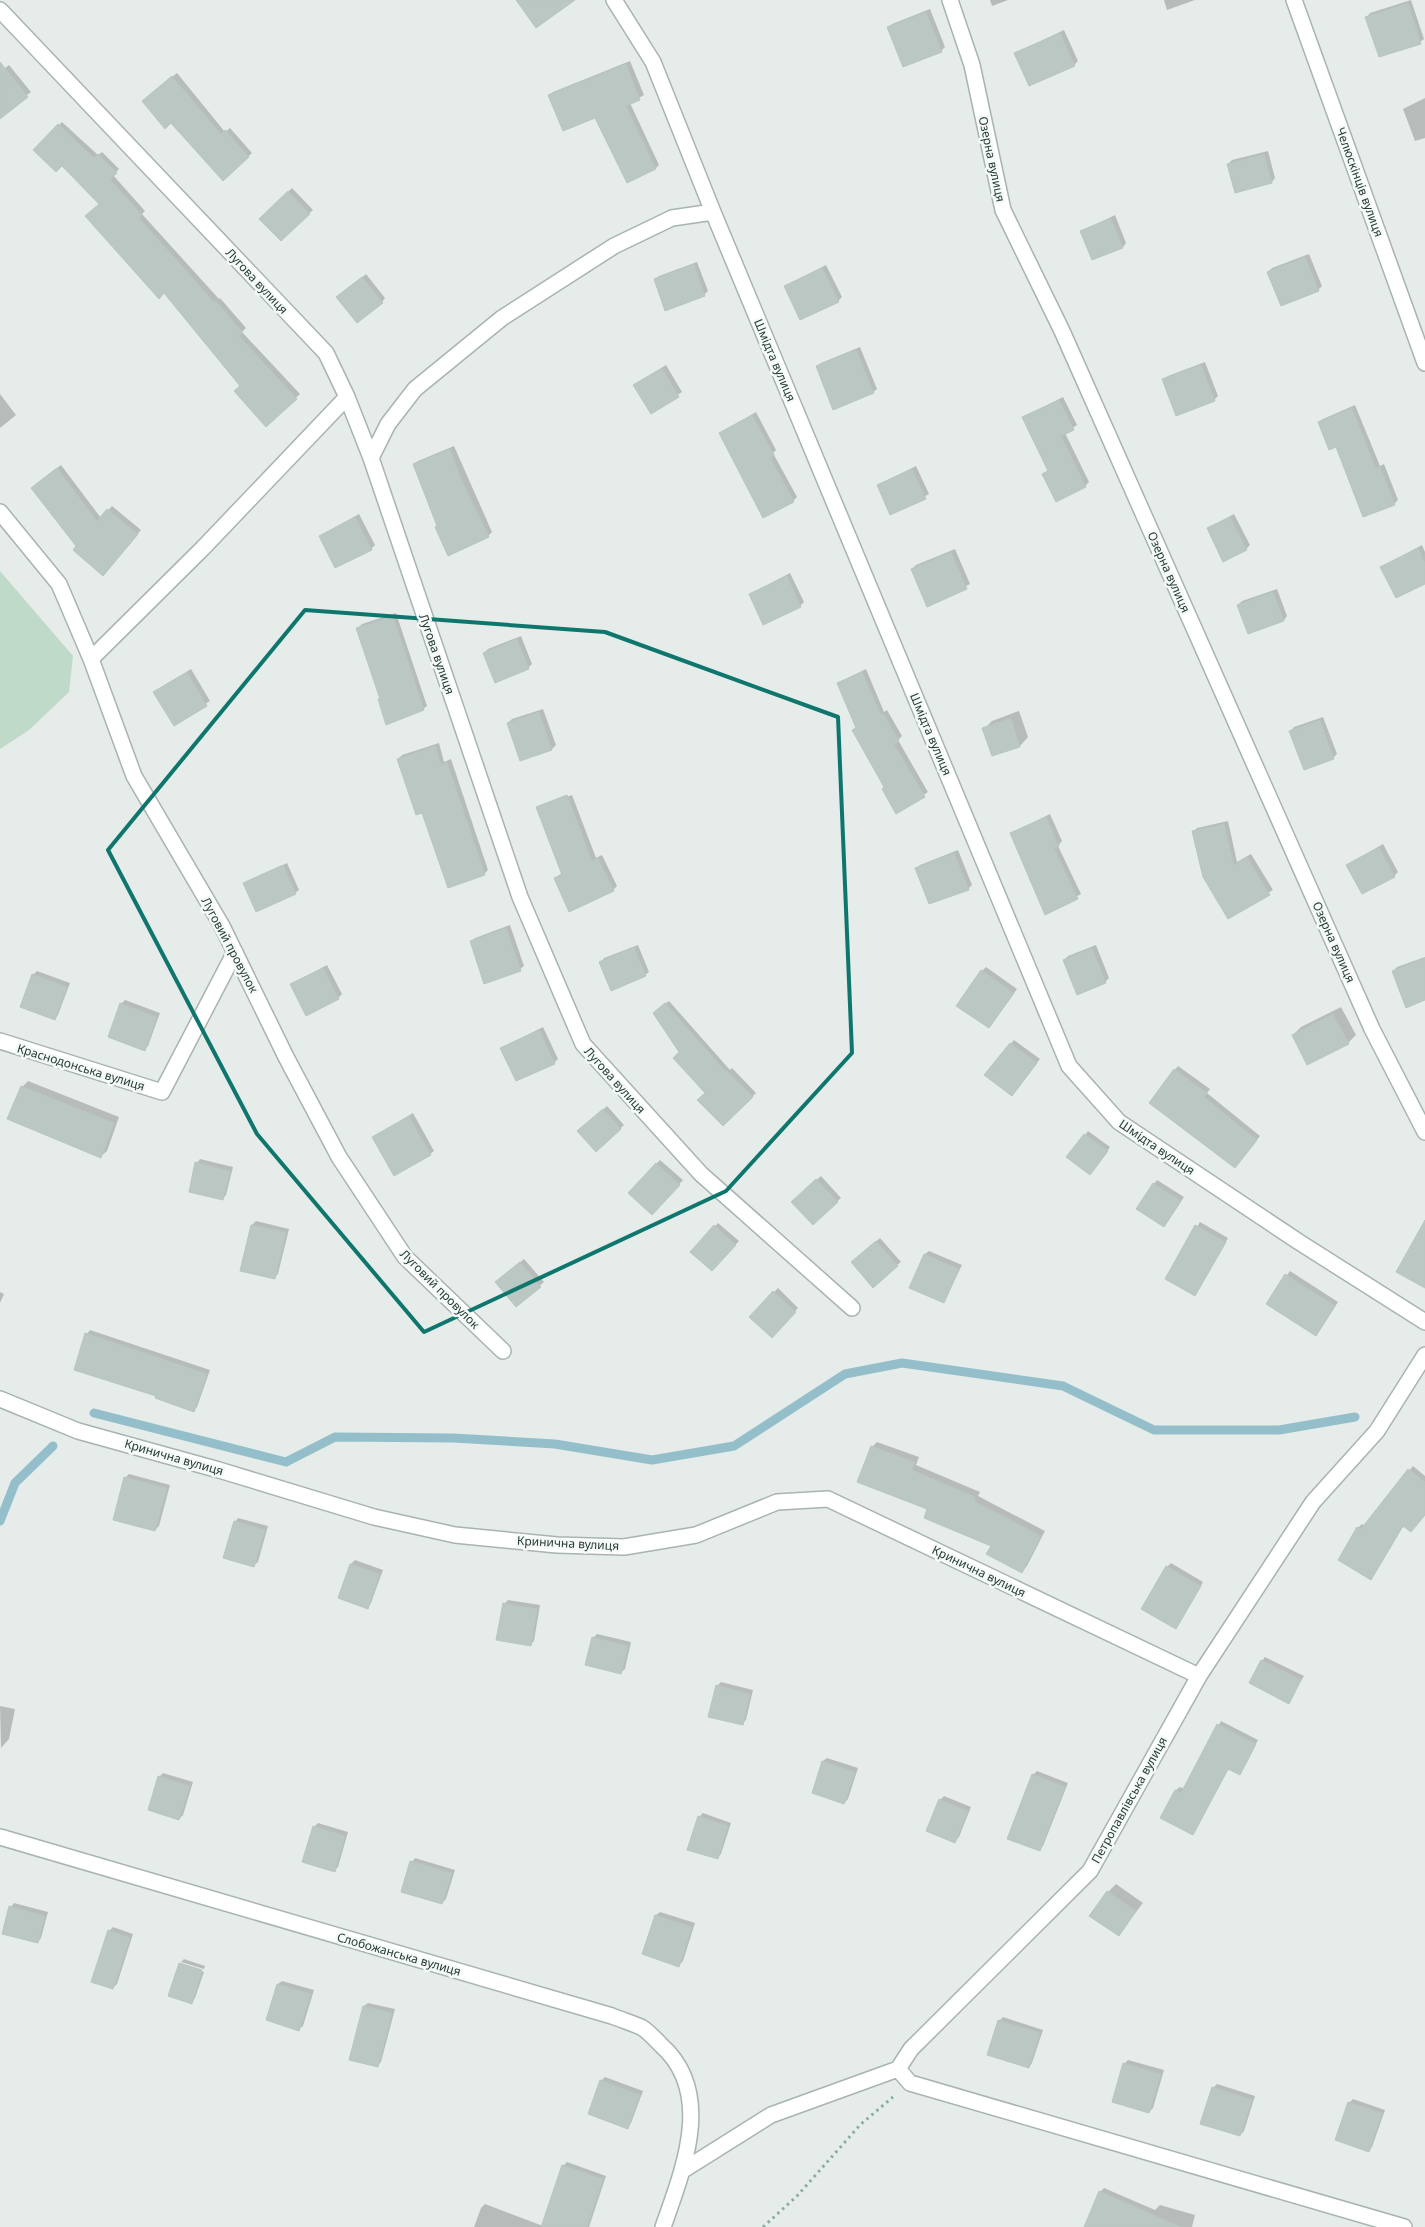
<svg xmlns="http://www.w3.org/2000/svg" width="1425" height="2227" viewBox="0 0 1425 2227" font-family="'Noto Sans',sans-serif">
  <rect width="100%" height="100%" fill="#e5ece9"/>
  <path fill="#c0dac9" d="M0 571 73 656 69 692 29 730 0 749Z"/>
  <path fill="#0003" d="M990 0H1008L992 6Z
    M1164 0H1195L1167 10Z
    M1411 0 1424 39 1420 42 1367 17 1370 13Z
    M930 9 945 47 941 51 889 28 892 24Z
    M1064 30 1078 61 1074 65 1016 53Z
    M630 61 644 95 630 103 659 165 656 168 596 116 550 95 553 92Z
    M9 65 31 92 0 115V72Z
    M177 73 225 132 230 128 252 153 223 179 147 98Z
    M1425 98V138L1415 141 1403 109Z
    M62 122 98 155 102 152 119 169 113 175 145 211 142 214 219 299 220 298 246 328 242 332 300 394 266 425 242 386 100 204 62 164 35 150Z
    M1268 151 1275 178 1272 182 1228 164 1232 160Z
    M292 188 313 210 281 239 261 219Z
    M1115 215 1126 243 1123 247 1093 259 1081 232Z
    M1309 254 1322 286 1318 290 1268 272 1272 268Z
    M697 262 708 291 704 295 655 279 659 276Z
    M826 265 842 297 838 301 785 286Z
    M366 274 385 298 382 302 341 294Z
    M860 347 877 389 873 392 817 367 821 363Z
    M1205 362 1218 396 1214 400 1164 380 1168 376Z
    M666 365 682 392 652 412 635 385Z
    M0 394 16 415 0 428Z
    M1063 397 1077 425 1065 433 1089 482 1085 486 1044 474 1048 470 1024 417Z
    M1355 405 1380 466 1384 464 1398 500 1394 504 1337 446 1319 422 1323 419Z
    M756 412 776 450 773 453 797 497 793 501 721 433Z
    M454 446 492 532 488 536 438 525 414 464 418 461Z
    M61 465 101 518 112 506 141 530 107 571 78 546 36 484Z
    M916 466 929 494 891 514 878 485Z
    M359 514 375 545 371 549 320 536Z
    M1234 514 1250 545 1246 549 1208 528Z
    M1422 545 1425 552V583L1382 567Z
    M955 549 970 584 928 605 912 569 916 565Z
    M790 573 804 602 800 606 750 594Z
    M1277 589 1287 616 1284 620 1238 605 1242 601Z
    M396 613 427 706 423 709 381 698 358 628 362 624Z
    M521 636 532 664 528 668 484 653 488 649Z
    M191 669 210 701 174 724 155 692Z
    M866 669 884 712 887 710 902 736 898 740 928 792 896 813 838 683Z
    M543 709 556 745 552 749 521 760 508 723 512 719Z
    M1019 711 1028 737 1020 746 992 754 984 729 992 721Z
    M1323 717 1337 754 1333 758 1291 731 1294 727Z
    M439 743 444 762 451 759 488 870 484 874 423 811 398 759 402 755Z
    M572 795 596 858 602 855 617 886 613 890 555 878 562 873 537 808Z
    M1050 814 1062 841 1058 846 1081 894 1045 913 1012 833Z
    M1228 821 1237 862 1251 854 1273 890 1228 917 1193 832 1197 828Z
    M1383 844 1398 872 1394 876 1348 865Z
    M958 850 972 885 968 889 917 868 920 865Z
    M287 863 299 890 295 893 245 883Z
    M510 925 524 966 520 969 471 942 475 938Z
    M638 945 649 972 645 975 601 962 604 958Z
    M1096 945 1109 978 1105 982 1064 960 1068 956Z
    M1425 957V999L1393 971 1397 967Z
    M327 965 342 994 338 998 292 984Z
    M986 967 1017 989 989 1027 982 971Z
    M37 971 70 983 58 1015 55 1018 33 975Z
    M125 1000 160 1013 148 1046 145 1049 121 1004Z
    M669 1001 730 1070 732 1068 756 1093 723 1124 658 1009Z
    M1341 1007 1356 1035 1348 1043 1293 1035 1301 1027Z
    M543 1027 558 1059 554 1063 502 1048Z
    M1014 1040 1040 1059 1015 1091 986 1075Z
    M1178 1066 1210 1089 1207 1093 1260 1136 1238 1162 1175 1070Z
    M28 1081 119 1117 107 1151 101 1156 22 1087Z
    M607 1106 624 1125 596 1150 583 1128Z
    M413 1113 434 1151 430 1154 374 1137Z
    M1088 1131 1110 1147 1094 1170 1068 1157Z
    M200 1159 233 1167 226 1195 222 1199 197 1163Z
    M660 1160 683 1180 652 1214 630 1193Z
    M821 1176 841 1198 813 1223 793 1202Z
    M1157 1180 1184 1197 1164 1226 1154 1184Z
    M256 1221 289 1229 278 1274 274 1278 252 1225Z
    M1200 1222 1228 1238 1195 1294 1166 1278Z
    M718 1223 739 1241 712 1270 692 1251Z
    M880 1238 901 1262 897 1265 857 1258Z
    M929 1251 962 1265 944 1302 925 1254Z
    M524 1259 544 1282 516 1305 500 1278Z
    M1290 1271 1338 1302 1319 1331 1267 1303Z
    M778 1288 798 1308 772 1336 751 1317Z
    M0 1292 4 1294 0 1303Z
    M90 1330 210 1370 197 1407 194 1410 158 1395 87 1334Z
    M877 1442 919 1457 916 1465 980 1492 978 1496 1045 1531 1027 1566 1022 1571 992 1545 929 1508 872 1447Z
    M1413 1466 1425 1476V1514L1404 1525 1371 1578 1339 1560 1358 1528 1362 1524 1365 1526Z
    M129 1474 170 1485 159 1526 155 1530 125 1478Z
    M238 1518 268 1526 258 1562 254 1565 235 1522Z
    M355 1560 383 1570 371 1603 367 1607 340 1597 351 1564Z
    M1171 1563 1203 1582 1176 1627 1167 1567Z
    M508 1600 540 1605 534 1641 531 1644 504 1604Z
    M597 1634 631 1642 625 1669 621 1672 593 1638Z
    M1265 1657 1304 1676 1288 1703 1262 1661Z
    M721 1682 753 1690 746 1720 742 1724 717 1686Z
    M0 1706 15 1709 9 1739 1 1748Z
    M1221 1721 1258 1740 1240 1774 1229 1768 1193 1834 1162 1817 1176 1790 1180 1787 1185 1789Z
    M827 1758 858 1768 848 1799 844 1803 823 1761Z
    M1037 1771 1068 1783 1043 1846 1039 1850 1033 1775Z
    M163 1773 193 1782 183 1815 179 1819 159 1777Z
    M944 1796 971 1807 959 1837 955 1841 940 1800Z
    M703 1813 731 1823 721 1854 717 1858 699 1817Z
    M318 1823 348 1832 338 1867 334 1870 314 1827Z
    M415 1858 455 1870 446 1899 442 1903 412 1862Z
    M1116 1884 1143 1903 1119 1934 1108 1892Z
    M14 1903 48 1912 41 1938 38 1942 11 1907Z
    M660 1912 695 1923 683 1961 679 1965 643 1953 656 1915Z
    M113 1927 133 1934 117 1984 113 1988 109 1931Z
    M184 1959 205 1966 204 1969 181 1962Z
    M180 1963 204 1972 195 1998 192 2002 170 1995Z
    M282 1981 314 1990 303 2026 299 2029 268 2019 278 1984Z
    M368 2003 395 2009 381 2062 377 2066 351 2059 364 2006Z
    M1003 2017 1043 2030 1032 2063 1029 2067 989 2054 1000 2020Z
    M1128 2060 1164 2070 1153 2108 1149 2112 1124 2064Z
    M605 2077 643 2091 631 2123 627 2127 601 2081Z
    M1217 2084 1255 2096 1244 2131 1240 2135 1213 2088Z
    M1353 2099 1385 2110 1372 2147 1369 2151 1349 2103Z
    M567 2162 606 2176 589 2227H474L481 2208 485 2204 543 2226 563 2166Z
    M1104 2188 1155 2210 1160 2205 1195 2215 1192 2227H1099L1100 2192Z"/>
  <g fill="none" stroke-linecap="round" stroke-linejoin="round">
    <path stroke="#94bfca" stroke-width="9" d="M94 1413 286 1462 335 1437 453 1438 555 1444 652 1460 734 1446 845 1374 902 1363 1063 1386 1154 1430H1279L1355 1417
      M0 1521 15 1483 53 1446"/>
  </g>
  <path fill="#bac7c2" stroke="#b8c5c0" d="M516 0H575L536 28Z
    M1408 3 1421 44 1379 57 1365 17Z
    M926 12 942 52 903 67 887 27Z
    M1060 33 1075 66 1029 86 1014 53Z
    M0 62 28 97 0 119Z
    M626 64 640 100 626 106 656 169 627 183 595 118 563 131 548 95Z
    M172 76 221 134 225 130 249 157 223 181 171 123 165 129 142 101Z
    M58 124 94 158 98 154 117 173 110 179 142 215 139 218 214 302 216 301 243 333 239 336 297 399 266 427 234 391 240 386 164 293 159 299 85 216 99 204 62 166 56 172 33 150Z
    M1264 154 1272 183 1235 193 1227 164Z
    M288 191 310 214 281 241 259 219Z
    M1111 218 1123 248 1092 260 1080 231Z
    M1305 257 1319 291 1281 306 1267 272Z
    M694 264 705 296 665 311 654 279Z
    M822 268 839 302 800 320 784 286Z
    M362 277 383 303 357 323 336 297Z
    M856 350 874 393 833 410 816 366Z
    M1201 365 1215 401 1176 416 1162 379Z
    M662 368 679 397 651 414 633 385Z
    M1059 400 1074 430 1061 436 1086 487 1056 502 1042 474 1048 471 1022 417Z
    M1352 408 1376 469 1380 467 1395 505 1363 517 1336 447 1329 450 1318 422Z
    M752 415 774 455 770 457 794 502 763 518 719 433Z
    M450 449 461 479 489 537 448 556 435 527 437 526 413 464Z
    M57 468 97 521 107 509 138 534 103 576 73 550 76 546 31 488Z
    M912 469 926 499 890 515 877 485Z
    M355 517 372 550 335 568 319 536Z
    M1230 517 1247 550 1223 562 1207 528Z
    M1418 548 1425 563V584L1396 598 1380 567Z
    M951 552 967 589 927 607 911 569Z
    M787 576 801 607 763 625 749 594Z
    M1273 592 1284 621 1248 634 1237 605Z
    M393 616 424 710 386 725 378 699H380L356 628Z
    M517 639 529 669 495 683 483 653Z
    M187 672 207 706 174 726 153 692Z
    M862 672 881 715 883 713 899 741 894 744 925 797 896 814 882 789 884 787 852 730 856 728 837 683Z
    M539 712 552 750 520 761 507 723Z
    M1011 718 1020 747 992 756 982 728Z
    M1320 720 1334 759 1304 770 1289 731Z
    M435 746 441 765 447 762 485 875 448 888 422 813 416 815 397 759Z
    M567 795 592 861 598 858 614 891 569 912 554 878 562 875 536 807Z
    M1046 817 1059 846 1054 848 1078 899 1045 915 1010 833Z
    M1224 824 1234 865 1247 857 1270 895 1228 919 1203 877 1192 831Z
    M1379 847 1395 877 1362 894 1346 865Z
    M954 853 969 890 929 904 915 868Z
    M283 865 296 894 256 912 243 883Z
    M506 928 521 971 484 984 470 941Z
    M634 947 646 976 611 991 599 962Z
    M1092 948 1106 983 1077 995 1063 960Z
    M1425 958V1000L1406 1008 1392 971Z
    M323 968 339 999 306 1016 290 984Z
    M981 970 1014 993 989 1028 956 1006Z
    M32 974 67 987 55 1020 20 1007Z
    M120 1003 157 1017 145 1051 108 1037Z
    M665 1003 726 1072 727 1071 753 1097 723 1126 697 1100 705 1093 673 1058 679 1052 653 1013Z
    M1333 1014 1349 1044 1307 1065 1292 1035Z
    M539 1030 555 1064 516 1081 500 1048Z
    M1010 1043 1037 1063 1012 1096 984 1075Z
    M1174 1069 1207 1093 1204 1097 1257 1140 1235 1168 1149 1103Z
    M21 1086 114 1123 101 1158 7 1119Z
    M603 1109 621 1129 596 1152 577 1131Z
    M409 1116 431 1155 394 1176 372 1137Z
    M1084 1134 1108 1151 1090 1175 1066 1157Z
    M195 1162 230 1171 223 1200 189 1192Z
    M656 1163 680 1185 652 1215 628 1193Z
    M816 1179 838 1202 813 1225 791 1202Z
    M1153 1183 1181 1201 1164 1227 1136 1209Z
    M1425 1220V1288L1396 1272Z
    M251 1225 286 1232 275 1279 240 1271Z
    M714 1225 736 1245 712 1271 690 1252Z
    M1195 1225 1226 1242 1195 1296 1165 1279Z
    M876 1241 898 1266 873 1288 851 1262Z
    M924 1254 959 1269 944 1303 909 1288Z
    M520 1262 541 1287 516 1307 495 1282Z
    M1285 1274 1335 1306 1316 1336 1266 1304Z
    M773 1291 796 1312 772 1338 749 1317Z
    M85 1333 207 1374 194 1412 155 1398 156 1396 74 1370Z
    M871 1446 915 1462 912 1470 975 1497 974 1501 1041 1536 1022 1573 986 1554 991 1546 924 1518 927 1509 857 1482Z
    M1408 1469 1425 1482V1515L1411 1532 1403 1526 1371 1580 1338 1560 1357 1527 1361 1529Z
    M124 1477 167 1488 155 1531 113 1520Z
    M234 1521 265 1530 254 1567 223 1558Z
    M350 1564 380 1574 368 1609 338 1598Z
    M1166 1566 1201 1586 1176 1629 1141 1609Z
    M503 1603 537 1609 531 1646 496 1640Z
    M592 1637 628 1646 621 1674 585 1665Z
    M1261 1660 1301 1680 1289 1704 1249 1683Z
    M716 1685 750 1694 743 1725 708 1717Z
    M1217 1724 1256 1744 1240 1775 1228 1769 1193 1835 1160 1818 1175 1790 1181 1793Z
    M822 1761 855 1772 844 1804 812 1793Z
    M1032 1774 1065 1787 1040 1851 1007 1839Z
    M158 1776 190 1786 179 1820 148 1810Z
    M939 1799 968 1811 955 1843 926 1831Z
    M698 1816 728 1826 718 1859 687 1850Z
    M313 1826 345 1836 335 1872 302 1862Z
    M410 1861 452 1873 442 1904 401 1892Z
    M1107 1891 1136 1911 1119 1936 1089 1916Z
    M9 1906 45 1916 38 1943 2 1934Z
    M655 1915 692 1927 679 1967 642 1954Z
    M108 1930 130 1938 113 1989 91 1982Z
    M179 1963 202 1970 192 2004 168 1996Z
    M277 1984 311 1994 299 2031 266 2020Z
    M363 2006 392 2013 378 2067 349 2060Z
    M998 2020 1040 2033 1029 2068 987 2055Z
    M1123 2063 1161 2074 1149 2113 1112 2102Z
    M600 2080 640 2095 628 2129 588 2114Z
    M1212 2087 1252 2100 1240 2136 1200 2124Z
    M1348 2102 1382 2113 1369 2152 1335 2140Z
    M562 2165 603 2179 587 2227H541Z
    M1099 2191 1181 2227H1084Z"/>
  <g fill="none" stroke-linecap="round" stroke-linejoin="round">
    <defs>
      <path id="minor" d="M614 0 653 62 713 212 1069 1066 1119 1122 1299 1242 1425 1322
        M950 0 972 65 1003 210 1062 331 1372 1029 1425 1132
        M1294 0 1425 363
        M0 10 326 353 347 397 371 458 520 897 583 1044 701 1174 852 1308
        M371 458 388 424 415 389 502 318 614 246 672 218 713 212
        M0 512 59 584 91 659 134 776 222 926 286 1057 339 1157 405 1257 503 1351
        M91 659 203 548 347 397
        M0 1041 162 1092 235 952
        M0 1399 78 1431 219 1470 374 1517 455 1535 557 1545 624 1547 696 1535 777 1502 828 1499 1199 1676
        M0 1837 612 2016C622 2020 632 2023 641 2027 648 2031 655 2039 661 2045 715 2093 683 2170 663 2227
        M898 2069 910 2083 1404 2227
        M682 2171 771 2115 898 2069 911 2049 1090 1871 1199 1676 1313 1502 1377 1431 1425 1355"/>
    </defs>
    <use href="#minor" stroke="#a8b4b0" stroke-width="18"/>
    <path stroke="#89aca3" stroke-width="3" stroke-dasharray="2.5 4" stroke-linecap="butt" d="M763 2227 797 2196 861 2124 893 2097"/>
    <use href="#minor" stroke="#fff" stroke-width="15"/>
  </g>
  <path fill="none" stroke="#0f766e" stroke-width="4" stroke-linejoin="round" d="M305 610 605 632 838 717 852 1053 726 1191 424 1332 257 1134 108 850Z"/>
  <g text-anchor="middle" dominant-baseline="central" stroke-width="5" stroke-linejoin="round" paint-order="stroke">
    <g font-size="12" fill="#263c37" stroke="#f5f9f7">
      <text transform="translate(992 159) rotate(78)">Озерна вулиця</text>
      <text transform="translate(1360 182) rotate(70)">Челюскінців вулиця</text>
      <text transform="translate(257 281) rotate(47)">Лугова вулиця</text>
      <text transform="translate(775 360) rotate(67)">Шмідта вулиця</text>
      <text transform="translate(1169 572) rotate(66)">Озерна вулиця</text>
      <text transform="translate(437 654) rotate(71)">Лугова вулиця</text>
      <text transform="translate(931 734) rotate(67)">Шмідта вулиця</text>
      <text transform="translate(1334 942) rotate(66)">Озерна вулиця</text>
      <text transform="translate(230 945) rotate(62)">Луговий провулок</text>
      <text transform="translate(81 1067) rotate(17)">Краснодонська вулиця</text>
      <text transform="translate(615 1080) rotate(48)">Лугова вулиця</text>
      <text transform="translate(1157 1147) rotate(34)">Шмідта вулиця</text>
      <text transform="translate(440 1289) rotate(45)">Луговий провулок</text>
      <text transform="translate(174 1457) rotate(16)">Кринична вулиця</text>
      <text transform="translate(568 1543) rotate(3)">Кринична вулиця</text>
      <text transform="translate(979 1571) rotate(26)">Кринична вулиця</text>
      <text transform="translate(1129 1800) rotate(-61)">Петропавлівська вулиця</text>
      <text transform="translate(399 1954) rotate(16)">Слобожанська вулиця</text>
    </g>
  </g>
</svg>
